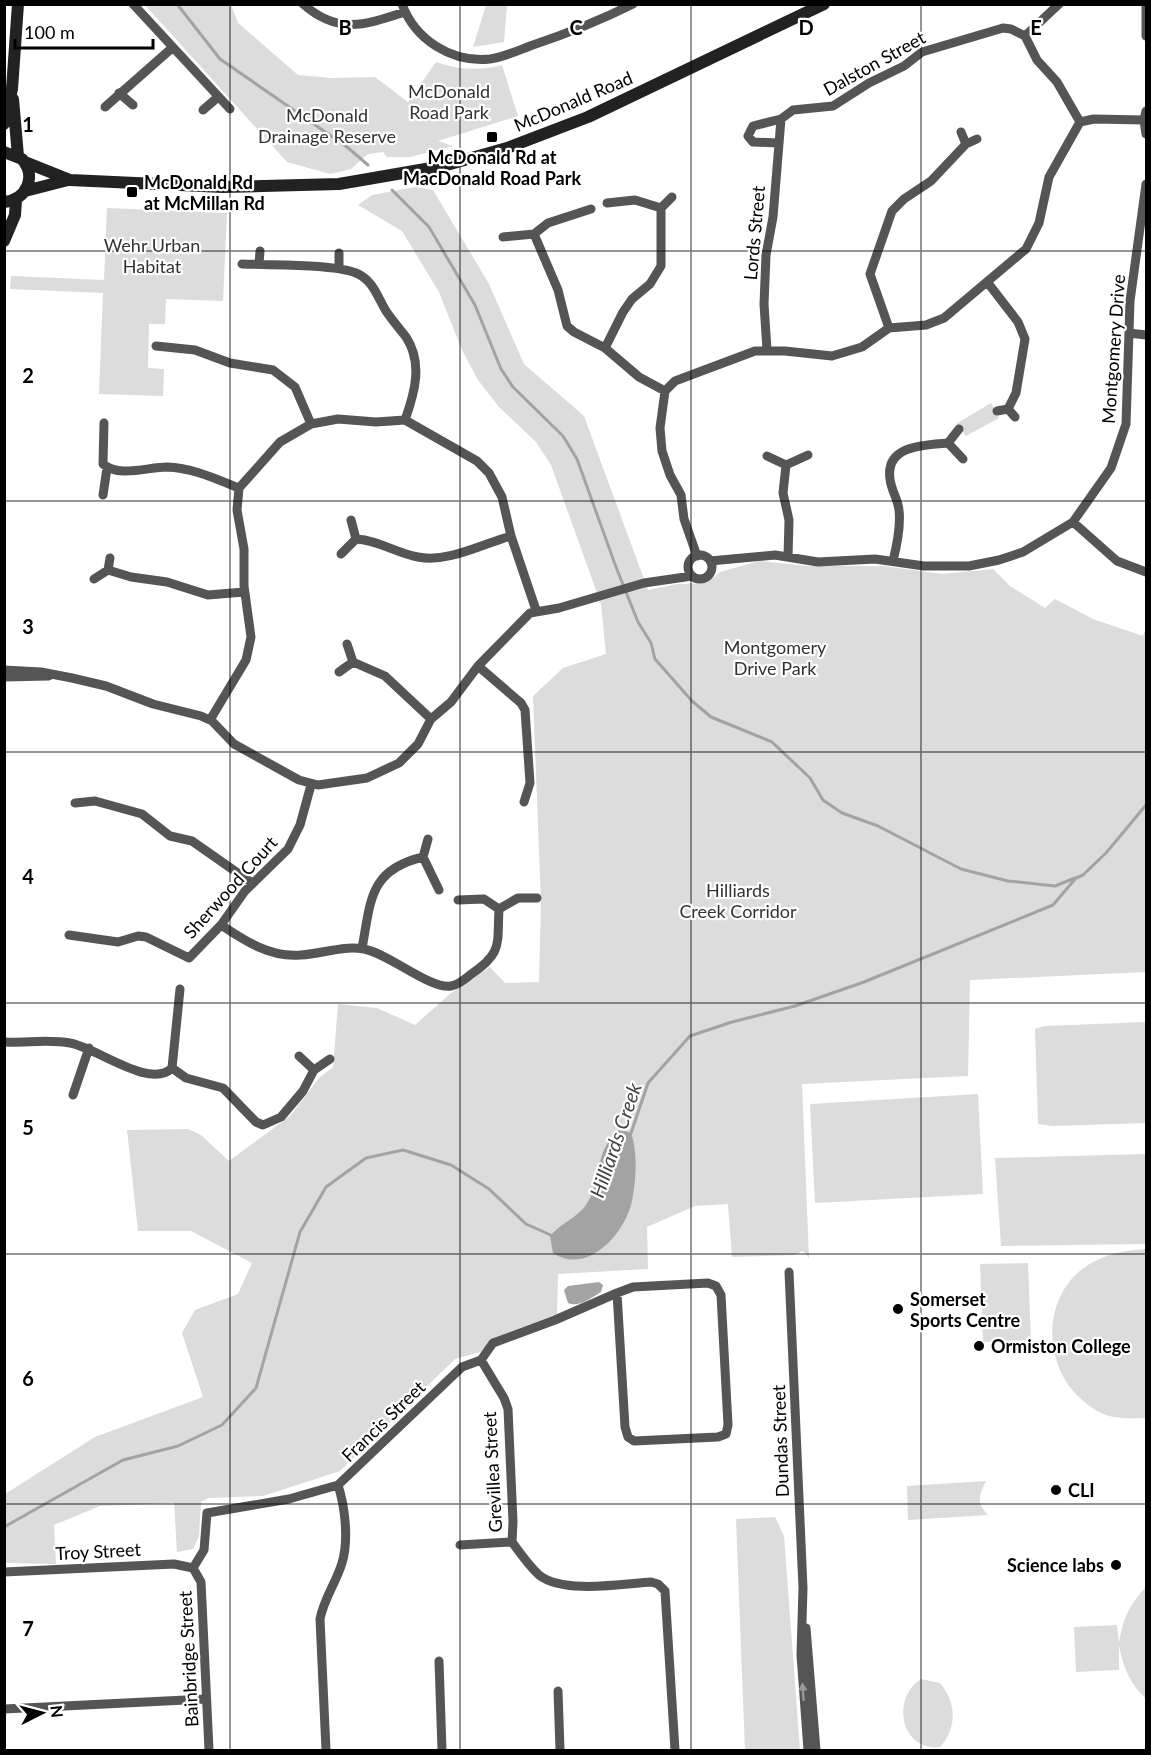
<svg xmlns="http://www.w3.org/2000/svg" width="1151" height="1755" viewBox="0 0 1151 1755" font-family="Lato,sans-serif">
  <rect width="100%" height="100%" fill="#fff"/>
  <path fill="#dcdcdc" d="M145 5H231L238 23 298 75 331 78 375 77 408 102 436 62C459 70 479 71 502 65L518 116 438 141 453 146 410 157H387L383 152 368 154 351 169 330 174 287 162Z
    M486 5H507L504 42 473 47Z
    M415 187 433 190 489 284 524 364 584 416 648 590 677 584 707 583 720 572 759 561 809 566H883L942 574 993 569 1010 586 1045 608 1055 599 1093 619 1143 636 1146 628V972L970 980 968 1076 802 1084 809 1258 803 1251 794 1255 732 1257 728 1204 695 1206 647 1227 648 1269 558 1274 557 1314 493 1338 481 1352 455 1359 340 1471 263 1496 208 1498 201 1502 199 1536 193 1549 177 1552 174 1503 100 1506 54 1525 56 1564 5 1563V1494L95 1437 203 1397 182 1333 195 1310 238 1294 252 1263 191 1231H138L127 1130 188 1129 201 1135 229 1161 290 1116 319 1078 333 1067 338 1004 377 1008 415 1025 451 993 490 967 505 983 539 982 541 902 533 696 563 668 606 654 601 604 551 465 536 442 499 407 478 380 462 350 439 292 402 231 358 205 372 195Z
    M107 208 227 213 223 301 166 299 165 324H149L148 368 164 369 163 396 99 394 103 293 10 289 11 276 104 280Z
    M991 403 999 418 966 436 956 424Z
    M1146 1022V1123L1052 1126 1038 1124 1035 1029 1044 1026Z
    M978 1094 983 1194 815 1203 810 1104Z
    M1146 1154V1244L1001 1246 995 1158Z
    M1146 1249V1418C1136 1418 1124 1419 1114 1417 1101 1415 1088 1406 1079 1397 1040 1360 1043 1289 1093 1262 1110 1253 1128 1250 1146 1249Z
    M1028 1263 1031 1340 983 1342 980 1264Z
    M986 1481C979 1496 976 1502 988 1515L908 1520 907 1486Z
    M775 1517 784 1536 800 1750H745L736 1519Z
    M1146 1587V1699C1130 1683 1124 1669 1119 1646V1670L1076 1672 1074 1627 1117 1625 1119 1643C1123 1619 1129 1605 1146 1587Z
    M921 1679 940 1683C957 1703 957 1728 940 1747 900 1751 891 1698 921 1679Z"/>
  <path fill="#a3a3a3" d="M620 1129 631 1133C638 1152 636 1181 632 1201 625 1234 587 1276 553 1253L550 1236C561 1223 578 1217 586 1205 605 1177 591 1154 620 1129Z
    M599 1282 603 1285 601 1292C592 1297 579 1308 568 1303L564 1290 568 1286Z"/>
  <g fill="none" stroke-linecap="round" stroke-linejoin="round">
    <path stroke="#a3a3a3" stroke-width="3" d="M177 4 220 59 347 147 368 165
      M392 190 429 227 475 305 501 369 513 387 563 436 577 459 616 567 638 622 651 643 655 659 692 701 711 717 772 742 810 778 823 800 842 813 878 826 961 869 1008 881 1055 886 1075 878
      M630 1136 648 1083 690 1036 732 1022 795 1006 864 982 1053 905 1076 878 1083 875 1106 853 1146 805
      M4 1527 123 1460 178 1446 222 1425 256 1388 300 1232 326 1187 366 1158 403 1150 451 1165 489 1189 526 1224 553 1236"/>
    <path stroke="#555" stroke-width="9" d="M133 4 230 109
      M303 4C338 35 365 25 405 12
      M402 4C415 40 452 63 490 59 504 57 517 51 530 46 566 34 599 21 633 4
      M1146 4V36
      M1025 36 1059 4
      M119 93 133 105
      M105 107 172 48
      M203 110 218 97
      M1146 111 1144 120 1146 134
      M961 132 966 144
      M778 143 753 142 748 136 753 126 781 119 793 110 833 106 869 83 904 66 922 52 1003 28 1011 29 1025 36 1037 60 1057 82 1080 122
      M607 203 635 200 661 208
      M534 234 548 223 591 209
      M503 237 534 234 558 290 567 326 574 332 605 348 639 377 665 391
      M242 264C269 265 334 264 356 273 373 280 377 296 386 311 392 320 399 328 406 337 423 363 415 392 405 420
      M259 264 260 251
      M339 268V253
      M988 283 1018 322 1025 339 1016 393 1008 409
      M889 328 870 274 892 211 904 199 931 181 966 144 977 139
      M1129 333 1146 335
      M156 346 195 350 230 363 273 370 295 387 311 424
      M605 348 623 312 632 299 650 284 661 266V208L672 197
      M767 350 764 304 766 255 773 217 781 119
      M997 411 1008 409 1015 417
      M104 423 103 464C119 478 148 467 167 467 193 468 216 479 239 488
      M948 443 963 459
      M767 456 786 465
      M103 495 107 468
      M351 520 356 539
      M1073 522 1117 561 1146 572
      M341 554 356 539C378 540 396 553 418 557 448 563 482 544 511 536
      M688 567a12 12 0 1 1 24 0a12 12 0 1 1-24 0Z
      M697 556 684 519 681 495 670 475 662 451 660 428 665 391 675 381 755 351H785L832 356 862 347 889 328 926 325 944 318 1026 249 1039 223 1049 177 1080 122 1094 119 1144 120
      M788 557 789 520 783 493 786 465 808 455
      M710 561 775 555 818 562 875 559 924 566H969L999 560 1023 552 1073 522 1111 468 1126 424 1130 301 1146 184
      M893 561C897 545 901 527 899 510 898 499 891 490 890 479 885 445 925 445 948 443L959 429
      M108 570 110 558
      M94 579 108 570 131 577 167 582 208 595 244 592
      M347 644 353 662 385 676 431 719
      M478 666 521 703 525 710 530 783 524 802
      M4 670 41 672 72 678 106 686 153 704 201 716 212 721 234 744 299 780 318 785 367 778 399 763 418 744 431 719 451 702 478 666 530 613 559 608 644 583 692 576
      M339 672 353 662
      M4 677 49 676
      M210 720 246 660 251 637 244 586V549L237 510 239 488 280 442 311 424 338 419 376 422 405 420 477 461 489 473 502 497 511 536 536 610
      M75 803 95 801 142 814 170 836 192 841 252 883
      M423 857 439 890
      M499 909 518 898H537
      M221 925C245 941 271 958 301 955 322 954 343 945 364 949 388 953 431 990 451 986 458 985 465 979 470 975 503 953 497 945 499 909L484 899 458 900
      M69 935 118 942 138 936 146 937 189 958 221 925 245 891 288 849 300 825 311 785
      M362 948C371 902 368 870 423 857L428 839
      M4 1042C26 1043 49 1039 70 1043 96 1047 150 1090 172 1068L180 989
      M299 1056 314 1070
      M172 1068 186 1078 223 1088 256 1122 263 1125 281 1117 303 1091 314 1070 330 1059
      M73 1095 89 1048
      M789 1272 803 1588 801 1655 808 1750
      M481 1360 504 1398 508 1409 513 1522 512 1542C520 1553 529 1566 539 1575 563 1594 621 1584 651 1582L658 1584 665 1591 675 1750
      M460 1545 512 1542
      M193 1568 204 1550 207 1513 289 1499 338 1485 462 1367 481 1360 493 1343 555 1320 617 1293 633 1287 708 1283 716 1286 721 1295 728 1425 726 1434 718 1437 634 1441 628 1437 625 1427 617 1293
      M4 1572 174 1564 193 1568 201 1582 209 1750
      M806 1628 816 1750
      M439 1661 442 1750
      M558 1691 560 1750
      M4 1709 206 1699
      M326 1750 320 1619C324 1598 336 1583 342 1563 349 1540 345 1507 338 1485"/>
    <path stroke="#222" stroke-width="12" d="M13 99 18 156
      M4 124 12 89 18 4
      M4 152 22 159C37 176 27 200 4 202
      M25 162 70 180 223 187 339 184 443 166 507 148 588 117 824 4
      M25 191 68 180
      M4 241 15 215 16 200"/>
  </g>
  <defs><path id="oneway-solid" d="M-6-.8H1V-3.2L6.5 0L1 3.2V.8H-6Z" transform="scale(1.5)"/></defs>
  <use fill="#999" href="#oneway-solid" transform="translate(803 1692) rotate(-94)"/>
  <path fill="none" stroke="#000" stroke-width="1.5" stroke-opacity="0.55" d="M230 4V1750M460 4V1750M691 4V1750M921 4V1750M4 251H1146M4 501H1146M4 752H1146M4 1003H1146M4 1254H1146M4 1504H1146"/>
  <g fill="#000" stroke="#fff" stroke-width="2">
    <rect x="486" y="131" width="12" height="12" rx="3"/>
    <rect x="126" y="186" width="12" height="12" rx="3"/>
    <circle cx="898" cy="1309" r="6"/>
    <circle cx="979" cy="1346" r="6"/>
    <circle cx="1056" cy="1490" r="6"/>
    <circle cx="1116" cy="1565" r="6"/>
  </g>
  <g text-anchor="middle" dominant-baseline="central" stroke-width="4.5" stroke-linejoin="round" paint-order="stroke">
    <g font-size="18" fill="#000" stroke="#fff">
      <text transform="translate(874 63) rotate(-29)">Dalston Street</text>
      <text transform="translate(573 101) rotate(-23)">McDonald Road</text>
      <text transform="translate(754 233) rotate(-85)">Lords Street</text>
      <text transform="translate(1113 349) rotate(-86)">Montgomery Drive</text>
      <text transform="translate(230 887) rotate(-48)">Sherwood Court</text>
      <text transform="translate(383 1421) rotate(-44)">Francis Street</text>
      <text transform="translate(780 1441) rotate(-92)">Dundas Street</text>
      <text transform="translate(492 1472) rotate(-93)">Grevillea Street</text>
      <text transform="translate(98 1551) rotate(-3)">Troy Street</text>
      <text transform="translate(188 1659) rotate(-93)">Bainbridge Street</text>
    </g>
    <g font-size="18" fill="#333" stroke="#fff">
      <text x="449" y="91">McDonald<tspan x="449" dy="21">Road Park</tspan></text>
      <text x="327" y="115">McDonald<tspan x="327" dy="21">Drainage Reserve</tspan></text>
      <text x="152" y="245">Wehr Urban<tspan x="152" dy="21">Habitat</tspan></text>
      <text x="775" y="647">Montgomery<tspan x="775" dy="21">Drive Park</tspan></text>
      <text x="738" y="890">Hilliards<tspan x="738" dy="21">Creek Corridor</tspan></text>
    </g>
    <g font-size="18" font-weight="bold" fill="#000" stroke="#fff" text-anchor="start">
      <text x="492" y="157" text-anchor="middle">McDonald Rd at<tspan x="492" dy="21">MacDonald Road Park</tspan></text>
      <text x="144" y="182">McDonald Rd<tspan x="144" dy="21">at McMillan Rd</tspan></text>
      <text x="910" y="1299">Somerset<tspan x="910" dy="21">Sports Centre</tspan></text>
      <text x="991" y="1346">Ormiston College</text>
      <text x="1068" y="1490">CLI</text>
      <text x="1104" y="1565" text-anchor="end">Science labs</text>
    </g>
    <g font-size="20" font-style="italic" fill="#444" stroke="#fff">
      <text transform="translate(615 1140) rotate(-71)">Hilliards Creek</text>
    </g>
  </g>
  <g font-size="20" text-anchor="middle" font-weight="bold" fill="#000" stroke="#fff" stroke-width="4.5" stroke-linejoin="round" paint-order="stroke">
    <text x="345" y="35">B</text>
    <text x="576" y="35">C</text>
    <text x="806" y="35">D</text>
    <text x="1036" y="35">E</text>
    <text x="28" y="132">1</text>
    <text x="28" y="383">2</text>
    <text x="28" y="634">3</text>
    <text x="28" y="884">4</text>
    <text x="28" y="1135">5</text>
    <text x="28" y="1386">6</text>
    <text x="28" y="1636">7</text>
  </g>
  <rect width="1151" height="1755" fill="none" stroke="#000000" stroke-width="12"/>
  <g transform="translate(42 1713) rotate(84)" stroke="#ffffff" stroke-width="4.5" paint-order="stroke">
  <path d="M0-4.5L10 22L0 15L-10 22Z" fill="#000000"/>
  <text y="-9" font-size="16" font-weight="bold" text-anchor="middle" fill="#000000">N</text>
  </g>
  <path d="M15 39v9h138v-9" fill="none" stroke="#000000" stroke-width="3"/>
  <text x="24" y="39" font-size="18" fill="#000000" stroke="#ffffff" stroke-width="4.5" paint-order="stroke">100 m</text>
</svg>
